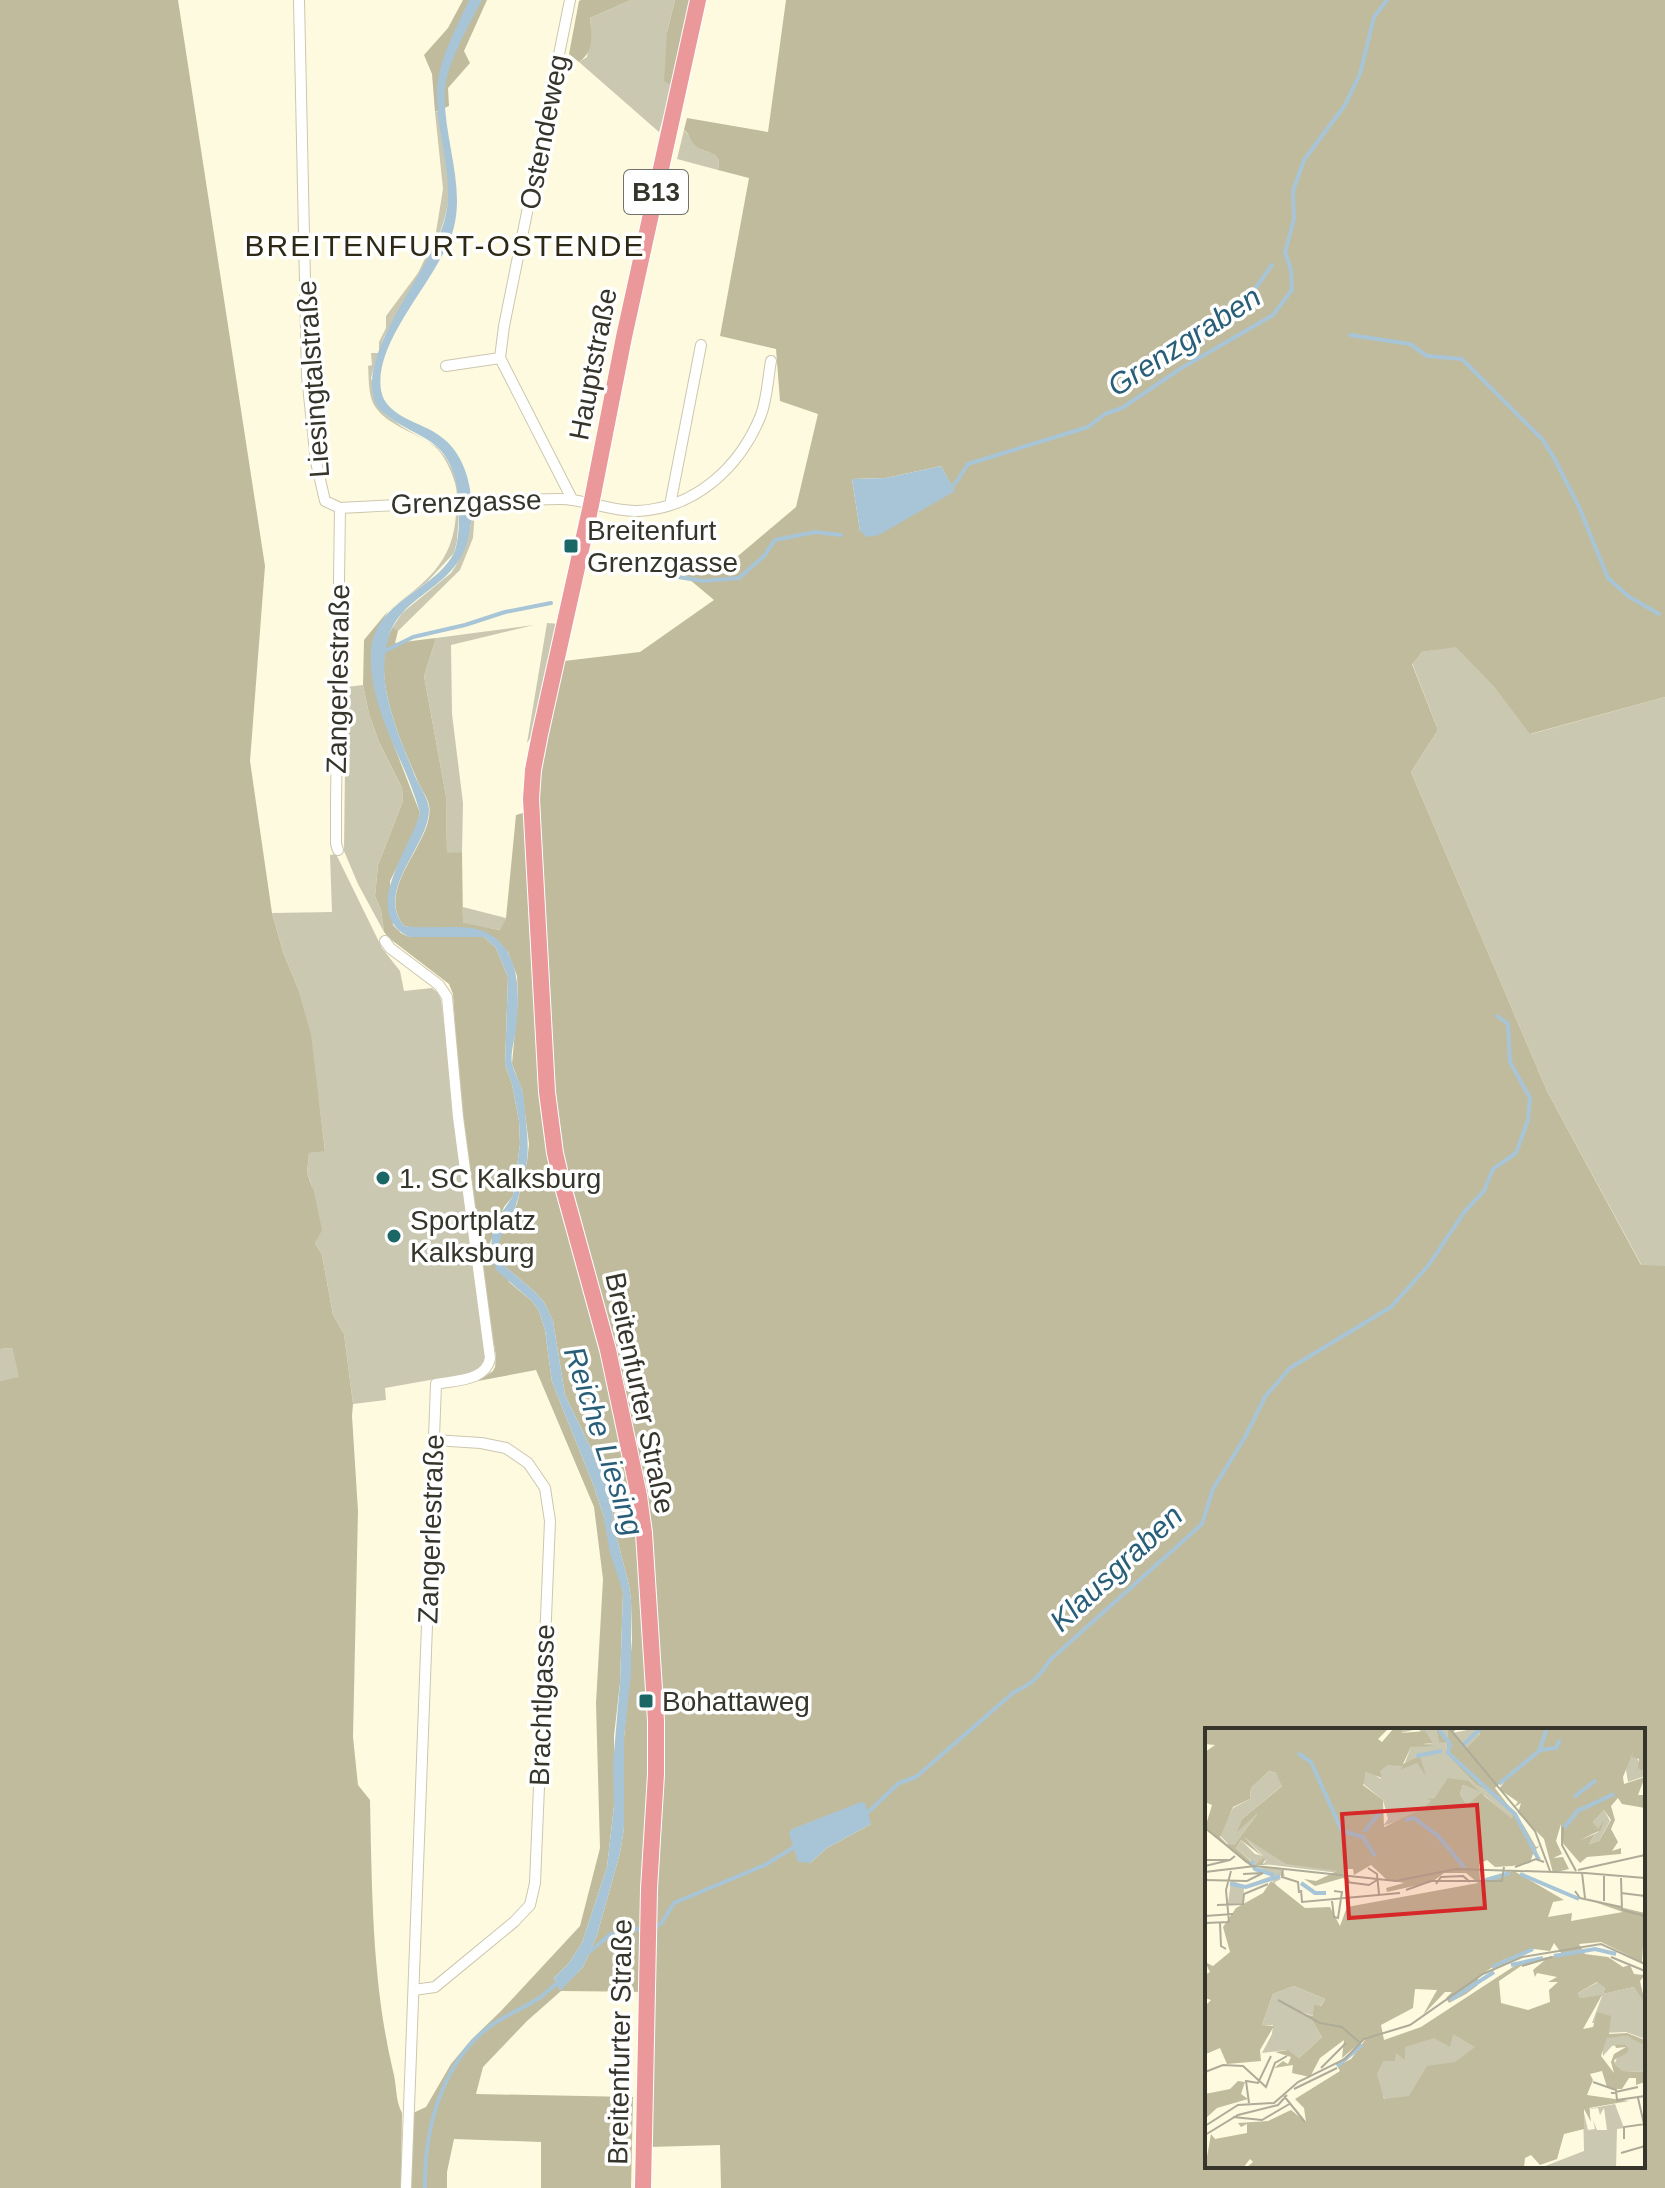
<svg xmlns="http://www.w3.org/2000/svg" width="1665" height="2188" viewBox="0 0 1665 2188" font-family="Helvetica,sans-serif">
  <rect width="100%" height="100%" fill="#fefae0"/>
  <path fill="#cbc8b2" d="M631 0H675L667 32 673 86 659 132 579 62 587 57 591 27 590 18Z
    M439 111C440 137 449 164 449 191 448 238 407 296 384 337L376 360 371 378 385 414 401 426 437 447 446 458 453 471 458 487 459 513 457 541 454 553 427 582 388 611C425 582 453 564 456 514 457 503 458 494 455 483 451 470 444 454 434 446 416 432 384 425 373 403 368 392 369 378 368 366L372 365 371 353H379V342L386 328V316L418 273 435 238 443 189 435 112Z
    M684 130 702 150 716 154 719 161 718 170 677 159Z
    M472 510H475L473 538 460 570 398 631H393L392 628 402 613 451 573C465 553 471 534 472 510Z
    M547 623 560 624 535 731 527 743Z
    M534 625 451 645 452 714 463 803 462 852 447 854 446 796 424 676 436 638Z
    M1456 646 1494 687 1531 734 1665 697V1266H1642L1547 1091 1411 772 1438 730 1412 663 1422 652Z
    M363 685 369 714 379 742 402 788 403 801 378 865 375 896 381 910 384 932 358 884 344 851 346 687Z
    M336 854 382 948 400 971 404 991 432 988 438 993 441 1000 485 1352 483 1364 475 1372 385 1388 386 1400 353 1404 344 1334 333 1315 322 1255 315 1243 321 1230 311 1183 307 1173 309 1153 325 1150 318 1095 297 986 283 952 272 913 332 912 330 855Z
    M463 907 506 918 501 930 463 924Z
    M12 1348 20 1378 0 1381V1349Z"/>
  <path fill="#c0bb9d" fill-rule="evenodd" d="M0 0H178L265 566 250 761 272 913 283 952 297 986 311 1034 325 1151 309 1153 307 1173 314 1192 322 1230 315 1243 322 1255 333 1315 344 1334 353 1404 352 1416 358 1511 353 1737 358 1785 370 1800C372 1890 372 1983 393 2071 397 2085 395 2100 402 2113L401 2188H0V1381L19 1377 12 1348 0 1349Z
    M463 0H487L464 51 470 63 448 88 449 106 435 112 432 74 424 55 448 28Z
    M581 0H631L590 18C592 35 594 52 579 62L569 54 579 1Z
    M675 0H699L673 86 664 81 667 32Z
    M786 0H1665V697L1530 734 1494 687 1456 647 1422 652 1412 664 1438 730 1411 772 1547 1091 1641 1265 1665 1266V2188H721L720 2145 649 2147 652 1992 561 1991 527 2021 483 2067 476 2094 633 2097 631 2188H541V2142L454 2139 447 2172V2188H409L413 2113 426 2107 451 2064 471 2040 500 2012 580 1926 600 1848 596 1703 603 1579 594 1507 536 1370 478 1381 493 1371 495 1367 496 1356 485 1294 460 1105 453 994 449 984 389 938 384 932 381 910 375 896 378 865 403 801 402 788 379 742 369 714 363 685 364 640 388 611 382 622 377 694 383 717 420 813 416 829 390 881 393 925 401 933 409 937H484L496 948 508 977 505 1065 512 1084 519 1121 520 1144 513 1196 504 1207 490 1243 509 1282 532 1301 539 1311 545 1330 552 1382 593 1484 603 1514 623 1592 620 1683 614 1736V1806L607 1867 582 1943 569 1963 554 1978 560 1990 583 1967 597 1935 620 1853 624 1828V1738L632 1640 631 1601 629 1585 614 1527 612 1506 601 1469 565 1395 553 1321 544 1302 535 1292 502 1264 498 1256V1244L503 1229 517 1204 527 1162 529 1144 522 1090 512 1064 518 998 517 976 508 952 471 928 420 929 404 926C373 888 436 841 429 805 427 796 419 786 416 777 398 735 370 673 392 628L398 631 395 643 436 638 424 676 446 796 447 853 462 852 463 923 500 930 506 918 516 815 537 809 538 772 564 661 640 652 714 600 683 574 738 556 796 507 818 414 780 401 776 349 720 336 749 178 718 170 719 161 716 155C708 151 700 151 694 144 690 139 690 135 684 130L687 118 768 132ZM941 466 954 490 860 531 852 479 886 478ZM1207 1730H1643V2166H1207ZM832 1814 871 1824 827 1848 810 1863 793 1829Z"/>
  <path fill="#a7c5d6" d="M469 0H482C470 23 447 63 445 89 442 134 465 182 454 227 441 277 373 339 381 390 385 417 422 422 440 436 470 457 476 502 469 535 459 588 402 593 389 636 374 683 398 733 415 776 419 786 428 797 429 809 430 845 374 890 404 926 427 930 464 923 483 931 521 946 520 994 516 1028 515 1039 510 1053 512 1064 514 1072 519 1080 521 1087 524 1095 524 1103 525 1111 527 1133 530 1151 525 1172 522 1182 520 1192 517 1202 510 1224 491 1240 502 1264L535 1292 544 1302 553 1321 565 1395 601 1469 612 1506 614 1527 629 1585 631 1601V1674L624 1738V1828L620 1853 597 1935 583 1967 560 1991 554 1978 569 1963 582 1943 607 1867 614 1806 613 1764 620 1683 623 1592 610 1553 603 1514 593 1484 552 1382 545 1330 539 1311 532 1301 497 1271 491 1257 492 1231 496 1221 513 1196 520 1144 519 1121 512 1084 505 1065 508 977 496 948 484 937H409C359 912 411 848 420 813 406 760 368 709 371 652 374 600 434 592 454 553 459 541 459 524 459 511 459 487 454 461 435 445 421 434 403 428 389 417 382 412 376 407 374 399 359 349 430 271 444 222 457 178 435 135 437 90 439 58 456 29 469 0Z
    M941 466 955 491 879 535 867 537 860 531 852 479 886 478Z
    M861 1802 865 1803 871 1824 827 1848 810 1863 798 1862 789 1833 792 1829Z"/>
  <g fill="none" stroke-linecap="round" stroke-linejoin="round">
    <path stroke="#a7c5d6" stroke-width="4" d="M1237 314 1272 265
      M1350 335 1410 344 1427 356 1462 359 1543 440 1554 458 1579 507 1608 578 1628 596 1659 614
      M948 491 957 481 968 464 1088 427 1105 414 1122 408 1180 369 1273 315 1292 290 1291 270 1285 252 1294 219 1293 191 1304 160 1345 105 1360 74 1374 17 1387 0
      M666 575 703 581 739 578 764 556 775 540 815 532 841 535
      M381 653 413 637 465 625 505 612 551 603
      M865 1815 899 1783 916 1777 1014 1692C1031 1685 1040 1676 1050 1660L1202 1524 1213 1489 1245 1437 1265 1397 1290 1368 1391 1307 1428 1266 1465 1211 1484 1191 1493 1169 1516 1153 1528 1120 1530 1098 1510 1062 1508 1024 1497 1016
      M654 1927 661 1924 674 1903 765 1865 799 1844
      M588 1953 611 1934 639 1929
      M425 2188C424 2129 442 2060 493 2024 508 2014 526 2007 541 1997 547 1992 553 1986 560 1981"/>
    <defs>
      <path id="minor" d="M299 0 307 376 316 462 325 501 340 508C414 504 487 500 560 499 586 499 611 512 638 511 696 508 740 467 761 415 767 399 768 378 771 361
        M570 0 504 326 500 358 572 499
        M446 366 500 358
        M670 505 701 345
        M338 850 336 844V803L340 508
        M385 941 390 948 439 985 447 997 458 1117 490 1358C486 1381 456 1380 436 1384L406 2188
        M414 1990 435 1987 514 1922 530 1905 535 1883 550 1521 545 1488 528 1463 506 1448 481 1443 434 1440"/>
      <path id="primary" d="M643 2188 649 1889 656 1774V1721L644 1533 639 1496 608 1350 562 1183 555 1153 547 1092 531 799 533 770 540 734 591 505 624 337 698 0"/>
    </defs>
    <use href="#minor" stroke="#ccc7ae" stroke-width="12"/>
    <use href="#primary" stroke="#fff" stroke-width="18"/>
    <use href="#minor" stroke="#fff" stroke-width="10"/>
    <use href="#primary" stroke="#eb989b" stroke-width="16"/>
  </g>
  <g fill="#1a6765" stroke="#fff" stroke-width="3">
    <rect x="563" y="538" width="16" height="16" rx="4"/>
    <circle cx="383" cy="1178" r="8"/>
    <circle cx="394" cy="1236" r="8"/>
    <rect x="638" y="1693" width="16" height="16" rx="4"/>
  </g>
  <g text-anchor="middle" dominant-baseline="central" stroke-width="7" stroke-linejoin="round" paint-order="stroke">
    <rect fill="#fff" stroke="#72726b" stroke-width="2" x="624" y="170" width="64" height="44" rx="6"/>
    <g font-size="26" font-weight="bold" fill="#36352b">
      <text x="656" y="192">B13</text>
    </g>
    <g font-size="28" fill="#36352b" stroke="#fff">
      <text transform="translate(544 132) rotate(-79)">Ostendeweg</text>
      <text transform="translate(593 364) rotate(-79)">Hauptstraße</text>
      <text transform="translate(313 379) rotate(-94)">Liesingtalstraße</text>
      <text transform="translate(466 502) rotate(-2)">Grenzgasse</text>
      <text transform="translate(338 679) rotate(-89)">Zangerlestraße</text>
      <text transform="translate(640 1393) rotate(78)">Breitenfurter Straße</text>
      <text transform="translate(431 1529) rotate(-88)">Zangerlestraße</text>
      <text transform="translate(542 1705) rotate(-88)">Brachtlgasse</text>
      <text transform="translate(620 2042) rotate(-89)">Breitenfurter Straße</text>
    </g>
    <g font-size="28" fill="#36352b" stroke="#fff" text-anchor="start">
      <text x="587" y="530">Breitenfurt<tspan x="587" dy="32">Grenzgasse</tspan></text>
      <text x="399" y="1178">1. SC Kalksburg</text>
      <text x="410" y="1220">Sportplatz<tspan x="410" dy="32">Kalksburg</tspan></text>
      <text x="662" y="1701">Bohattaweg</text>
    </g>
    <g font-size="30" letter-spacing="2" fill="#2d2915" stroke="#fff">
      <text x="445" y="245">BREITENFURT-OSTENDE</text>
    </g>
    <g font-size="30" font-style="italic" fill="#295e79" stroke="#fff">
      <text transform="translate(1184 341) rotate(-33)">Grenzgraben</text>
      <text transform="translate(604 1441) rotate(72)">Reiche Liesing</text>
      <text transform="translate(1116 1568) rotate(-43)">Klausgraben</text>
    </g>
  </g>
  <g transform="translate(1205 1728)">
    <rect width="440" height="440" fill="#fefae0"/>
    <path d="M196 0H231L234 13 242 15 241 26 271 57 293 68 309 86 307 92 279 67 262 77 255 66 258 57 273 63 264 53 205 89 178 98 183 91 178 72 157 55 162 42 176 51 174 43 183 36 199 37 206 19 228 15 213 1 196 5ZM243 0 247 5 272 0 275 6 262 21 237 9 234 0ZM291 15 295 19 288 27 295 33 283 49 272 29ZM258 21 287 57 285 59 273 55 256 36 260 33 252 26ZM429 23 440 48 423 54 420 36ZM64 43 71 45 78 57 37 91 34 101 53 85 29 117H24L8 100 18 80H23L19 97 28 80 45 71 46 60ZM399 82 405 93 394 113 384 116 390 106 375 113 393 104 397 94 393 102 388 94ZM39 109 92 137 124 138 134 145 58 136 62 132 51 137 31 120 36 112 50 126 58 128ZM53 139 77 141 80 148 70 147 76 151 70 154 71 159 65 149 39 160 38 175 23 176 26 152 40 158 68 147ZM393 254 400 260 398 266 429 259 439 267 440 311 421 304 396 305 392 284V295H387L397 268 375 270 373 265ZM89 258 120 271 109 288 93 283 105 289 117 309 94 330 82 322 57 325 67 306 68 297H57L68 266ZM255 293 278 326 211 415H202L171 354 170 324ZM403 309 422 308 440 316V344L418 343 409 337 415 323 424 320 420 316 407 318 398 328 397 313ZM410 376 419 400 412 401 411 440H335L379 423 378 381 383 402 390 401 388 392 392 402H402L399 380 395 387 393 380 385 381V390L383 381Z" fill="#cbc8b2"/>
    <path d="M0 0 183 1 173 11 177 14 189 0H198L196 5 220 3 228 15 218 16 230 18 206 19 198 36 215 28 221 48 212 35 195 42 198 38 183 37 175 43 177 50 161 44 158 57 178 72 179 99 219 80 226 73 222 70 229 71 243 50 264 53 275 64 258 57 255 66 262 77 276 65 307 91 308 86 293 68 271 57 241 26 242 15 234 14 231 0 243 11V0H253L247 5 261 21 275 6 272 0H440V44L433 40 434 31 427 29 428 24 418 49 419 56 440 49 433 67H440V80L417 76 413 70 406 78 410 92 406 101 413 114 407 123 416 120V126L382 129 375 135 356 113V96L351 113 357 126 348 130 358 129 364 141 348 145 339 111 313 85 316 75 308 80 313 74 294 61 309 41 290 60 319 98 331 119 335 118 331 121 334 131 328 126 325 135 307 138 290 139 282 132 274 136 275 152 309 143 359 172 348 174 343 189 367 185 366 193 418 184 381 171 440 185 437 234 396 214 374 216 380 226 403 229 418 239 425 237 429 246 440 247 435 253 440 275 429 259 398 266 400 260 392 254 373 265 375 270 397 267 378 301 388 299 392 284 406 288 404 306 422 305 440 312 437 316 422 308 402 310 396 328 409 345 406 334 409 326 421 319 411 320 410 317 420 316 424 320 422 325 409 332 410 337 418 343 440 344V354L431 357V350H424L417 361H410L402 359 397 343 385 346 388 352 382 367 424 373 384 380 386 394 379 381V401L359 406 352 431 335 437 326 427 320 430 319 440H41L48 434 45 431 38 440H0L6 406 10 411 42 405V396L36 399 33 395 63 393 86 382 101 394 99 380 90 371 135 343 132 338 146 331 163 308 137 330 139 312 115 330 105 349 87 345 88 337 69 340 78 333 83 336 86 329 70 324 83 322 94 330 117 309 105 289 92 284 108 288 109 277 116 278 120 271 89 258 68 266 57 297 69 298 55 322 56 333 22 336 15 320 1 326 0 347V272L2 276 6 272 0 270V247L5 244 0 234 8 238 25 224 18 199 31 180 58 165 66 153 100 180 125 179 135 198 142 179 273 155 261 145H239L227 154 182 164 181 160 199 155 182 152 166 137 149 147 148 141H140L145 154 138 150 110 158 99 151 111 153 132 143 81 136 39 109 58 129 36 112 31 120 50 137 60 129 58 136 64 137H51L41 135 0 100 7 77 0 74V24L10 17 0 16ZM64 43 71 45 77 58 37 91 32 104 53 85 29 117 22 116 15 109 28 79 45 71 46 60ZM399 82 406 92 394 113 384 116 390 106 375 112 396 102 399 91 393 101 388 94ZM349 215 357 226 314 235 216 299 179 312 176 297 208 280 210 261 232 262 218 287 240 264H247L241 270 244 275 261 266 273 257V249L298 232 329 221 345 223ZM340 232 328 242 330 249 332 245 352 249 343 254H353L344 262 345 274 323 282 296 275 294 253 316 238ZM248 306 270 319 250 334 222 338 204 368 179 371 172 346 178 333H190L191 325 200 332V319L229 310 245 319ZM33 353 40 354 36 366 43 371 12 380 0 391V366L25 361Z" fill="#c0bb9d" fill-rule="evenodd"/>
    <path fill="none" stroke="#a7c5d6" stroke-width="4" d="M233 0 245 16 243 25 310 86 334 132M257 18 276 0M335 22 351 20 355 12M93 25 106 34 137 103 158 109 170 128M211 28 237 23M294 56 334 23 342 0M369 69 391 52M375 82 409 66M200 92 209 90 233 108 260 140M359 100 375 80M159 104 175 84M46 133 50 141 69 147M315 146 374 171M281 152 305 145M96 155 110 165H121M25 156 41 159 75 148M349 228 390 221 411 226M306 237 338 230M287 239 328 221M245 272 289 244M132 338 157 317"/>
    <path fill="none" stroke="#aeab98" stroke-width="2" d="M244 0 330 103 345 143M358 99 357 117 371 143M0 100 47 138M0 132H25L30 128M0 138 25 132M310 139 331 131 339 134M78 140 77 149 93 154 94 165M163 140 172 146 174 166M373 142 440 127M0 144 50 138 191 153 251 141 380 145M377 145 380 170M380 145 440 150M416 150 417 182 440 188M0 152 42 153 58 145 38 146M141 154 164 157 172 152M231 156 236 149 258 148 265 154M96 162 97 174 195 165M201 162 226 153H297L299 139M370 163 375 170 416 179M416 165 440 168M127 173 129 189 133 190 137 164 129 163M399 173V148M12 177 38 176 39 166 63 156M0 188 28 186M0 195 24 194 21 162 26 143M15 195 16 218 21 221M406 229 440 243M317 238 347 229M73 272 115 295 137 299 154 314M116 340 141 315M0 344 18 337 38 338 61 359 70 335 82 328M388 354 411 362 412 372 440 368M89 361 132 340M406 365 433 359M79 368 100 394M433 370 439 396M44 375 41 353 53 355 66 328M28 389 57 392 86 375M0 398 33 377 69 375 93 354 140 331 159 311 205 297 278 246 317 229 396 216 440 236M0 407 33 387 73 377 82 367M419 411V399L440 396M416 425 440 418"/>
    <path fill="#d62828" fill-opacity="0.15" stroke="#d62828" stroke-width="4" d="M272 77 280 180 144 190 137 86Z"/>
    <rect width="440" height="440" fill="none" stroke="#36352b" stroke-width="4"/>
  </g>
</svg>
